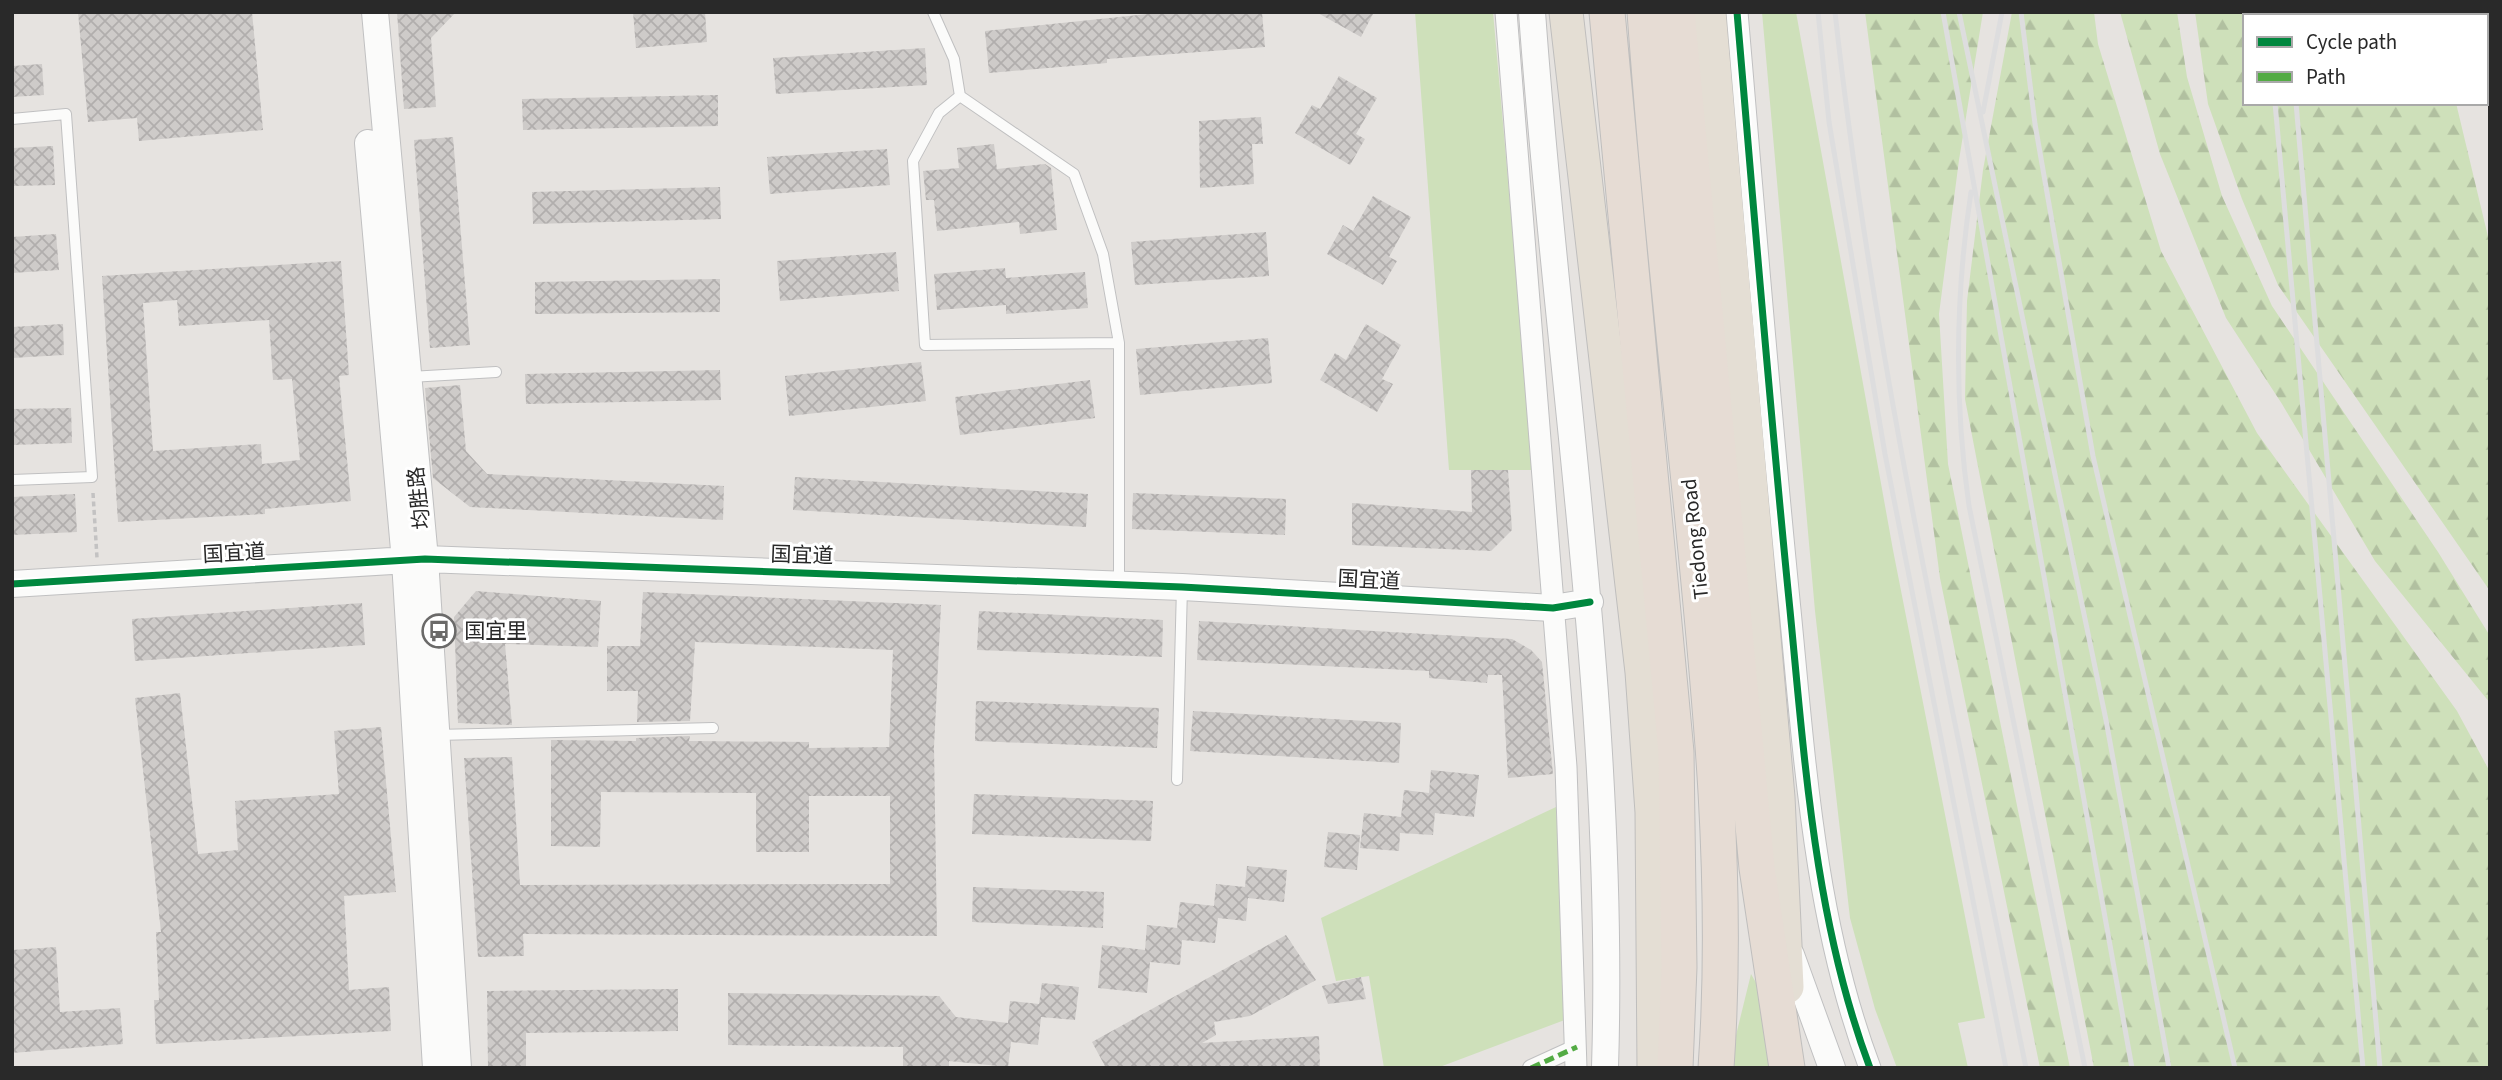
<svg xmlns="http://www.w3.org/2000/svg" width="2502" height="1080" viewBox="0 0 2502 1080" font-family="'Source Sans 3','Noto Sans SC',sans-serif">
  <defs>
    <pattern id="forest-firs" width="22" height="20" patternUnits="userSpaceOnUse" patternTransform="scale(1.75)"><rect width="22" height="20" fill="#cee0ba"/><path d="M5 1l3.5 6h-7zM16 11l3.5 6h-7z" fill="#b1c0a0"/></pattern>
    <pattern id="building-cross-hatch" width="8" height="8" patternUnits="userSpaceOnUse" patternTransform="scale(1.75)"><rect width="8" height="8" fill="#cecbc9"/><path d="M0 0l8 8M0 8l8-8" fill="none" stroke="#b1aead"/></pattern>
  </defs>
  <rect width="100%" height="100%" fill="#e6e3e0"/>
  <path fill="#cee0ba" d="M1415 12H1493L1534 470H1449Z
    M1762 12H1796L1893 550 1985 1018 1958 1023 1968 1068H1897L1875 1009 1850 918 1815 611Z
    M1556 807 1570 1018 1437 1068H1384L1369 976 1336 981 1321 918Z
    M1751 974 1805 1068H1728Z"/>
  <path fill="url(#forest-firs)" d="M1865 12H1983L1959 160 1939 314 1948 464 2070 1068H2040L1940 578Z
    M2012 12H2094L2098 44 2161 251 2257 433 2457 711 2490 772V1068H2094L1965 399 1967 301 1983 170Z
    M2120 12H2177L2187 77 2222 196 2272 306 2438 552 2490 636V703L2375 561 2282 404 2226 318 2160 154Z
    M2195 12H2429L2430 16H2245V103H2456L2490 245V591L2278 285 2242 199 2208 104Z"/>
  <path fill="url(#building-cross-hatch)" fill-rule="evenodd" d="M78 12H252L263 130 139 141 137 118 88 122Z
    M397 12H456L431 38 436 107 404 109Z
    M633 12H705L707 42 636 48Z
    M1167 12H1262L1265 47 1107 59V63L989 73 985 31Z
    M1316 12H1374L1361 37Z
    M925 48 927 85 776 94 773 58Z
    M42 64 44 95 12 97V66Z
    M1339 76 1377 98 1356 134 1365 139 1350 165 1295 133 1312 105 1320 109Z
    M718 95V126L523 130 522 99Z
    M1261 117 1263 144H1252L1254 184 1200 188 1199 121Z
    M453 137 470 345 430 348 414 140Z
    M994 144 997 169 1045 164 1051 168 1057 230 1020 234 1019 222 937 231 934 200H926L923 171 959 168 957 148Z
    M53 146 55 185 12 186V148Z
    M887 149 890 185 770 194 767 157Z
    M720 187 721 219 533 224 532 192Z
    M1373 196 1411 217 1389 257 1397 261 1383 285 1327 254 1343 225 1353 231Z
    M1266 232 1269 276 1135 285 1131 242Z
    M56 234 59 270 12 273V237Z
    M896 252 899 291 780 301 777 261Z
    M341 261 349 375 339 376 351 501 265 509V514L118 522 102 276ZM177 300 179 326 269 320 273 380 292 379 300 460 262 464 261 444 153 451 143 303Z
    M1005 268 1006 278 1085 272 1088 308 1006 314V305L937 310 934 274Z
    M720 279V312L535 314V282Z
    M63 324 64 355 12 358V327Z
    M1366 324 1401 345 1382 379 1393 384 1377 412 1320 380 1335 353 1346 360Z
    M1268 338 1272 383 1140 395 1136 349Z
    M921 362 926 401 789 416 785 376Z
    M720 370 721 400 526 404 525 374Z
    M1090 380 1095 418 960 435 955 397Z
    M460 385 466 451 487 474 724 486 723 520 470 507 433 478 425 388Z
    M71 408 72 443 12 445V409Z
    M1471 470H1508L1512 530 1491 551 1352 545V503L1472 512Z
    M795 477 1088 494 1086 527 793 510Z
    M1133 493 1286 499 1285 535 1132 529Z
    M75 494 77 532 12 535V497Z
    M476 591 601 601 598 647 505 644 512 725 458 723 454 617Z
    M643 592 941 605 934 747 937 936 523 934 524 956 478 957 464 758 512 757 520 885 890 884V796H809V852H756V793L601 792 600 847 551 846V740L636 741V738L690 736 689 741 809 742V748L889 747 893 650 695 642 690 721 637 722 638 691H607V646H640Z
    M362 603 365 645 135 661 132 619Z
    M979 611 1163 620 1162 657 977 650Z
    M1199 621 1512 639 1531 650 1542 662 1553 774 1508 778 1502 675H1488L1487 683 1429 678V671L1197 660Z
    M180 693 198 854 238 850 235 801 339 794 334 731 381 727 396 892 344 896 349 990 389 987 391 1031 156 1044 154 1000H159L156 932H161L135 698Z
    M976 701 1159 708 1157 748 975 741Z
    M1193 711 1401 723 1399 763 1190 751Z
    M1431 770 1479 775 1474 817 1435 813 1433 835 1400 833 1399 851 1360 848 1364 813 1401 817 1404 790 1429 793Z
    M974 794 1153 801 1151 841 972 834Z
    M1328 832 1360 835 1357 870 1324 867Z
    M1247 866 1287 870 1284 902 1248 898 1246 921 1218 918 1215 943 1182 940 1180 965 1150 962 1147 993 1098 988 1102 945 1145 950 1147 925 1177 928 1180 902 1214 906 1216 884 1245 887Z
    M973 887 1104 892 1103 928 972 922Z
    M1286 935 1316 980 1250 1016 1214 1022 1216 1035 1202 1043 1319 1036 1320 1068H1106L1092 1042Z
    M56 947 60 1012 120 1008 123 1044 12 1053V950Z
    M1361 977 1366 999 1328 1004 1322 986Z
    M1042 983 1079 987 1075 1020 1041 1017 1038 1045 1011 1042 1008 1067 949 1061V1068H903V1047L728 1045V993L939 996 956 1017 1008 1023 1010 1001 1039 1004Z
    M678 989V1031L526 1033V1068H488L487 991Z"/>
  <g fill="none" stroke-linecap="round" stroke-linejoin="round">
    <defs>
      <path id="service" d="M933 12 954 59 960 96 939 113 913 161 925 345 1119 343
        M960 96 1074 174 1103 254 1119 343V584
        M12 119 66 114 92 477 12 480
        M410 377 496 372
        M436 735 713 728
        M1177 780 1182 587"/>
      <path id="pedestrian" d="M1531 1068 1577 1047"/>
      <path id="minor" d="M1506 12 1566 767 1576 1068
        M1737 12C1754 212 1770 411 1790 610 1805 764 1815 922 1870 1068"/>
      <path id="tertiary" d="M375 12 425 559 458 1068
        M1532 12C1557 364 1616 714 1605 1068
        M368 143 405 561 436 1068
        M12 584 425 559 1182 587 1553 608 1590 602
        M1791 955 1832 1068"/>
      <path id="primary" d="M1566 12 1642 672 1652 812 1654 1068
        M1709 12 1778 797 1787 987"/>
      <path id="trunk" d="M1607 12 1676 752 1679 967 1675 1068
        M1645 12C1657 182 1676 351 1693 521 1711 703 1729 885 1716 1068
        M1677 12 1757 868 1787 1068"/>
    </defs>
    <use href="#service" stroke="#c0c0c1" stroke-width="12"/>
    <use href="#pedestrian" stroke="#c0c0c1" stroke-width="18"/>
    <use href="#minor" stroke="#c0c0c1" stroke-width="23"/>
    <use href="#tertiary" stroke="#c0c0c1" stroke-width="28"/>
    <use href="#primary" stroke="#bfbebd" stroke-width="35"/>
    <use href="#trunk" stroke="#bfbebd" stroke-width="37"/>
    <path stroke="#c3c2c2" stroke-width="3.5" stroke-dasharray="5 3.5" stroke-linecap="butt" d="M93 493 97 558"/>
    <use href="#service" stroke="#fbfbfa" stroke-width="10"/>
    <use href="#pedestrian" stroke="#fbfbfa" stroke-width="16"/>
    <use href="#minor" stroke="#fbfbfa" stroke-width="21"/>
    <use href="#tertiary" stroke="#fbfbfa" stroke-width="26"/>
    <use href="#primary" stroke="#e4ded4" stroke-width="33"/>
    <use href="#trunk" stroke="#e6dcd4" stroke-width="35"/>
    <path stroke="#ddddde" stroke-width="5" d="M1818 12 1829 122 1885 454 2006 1068
      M1835 12C1874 367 1955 718 2026 1068
      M1943 12 2132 1068
      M1959 12 2106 720 2169 1068
      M2021 12 2035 124 2093 456 2235 1068
      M2267 12V16
      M2288 12V16
      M2275 103 2363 1068
      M2296 103 2380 1068
      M1983 112 2002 12
      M1971 192C1955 298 1954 400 1969 506L2085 1068"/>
    <path stroke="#53ab44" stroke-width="5" stroke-dasharray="10 5" stroke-linecap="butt" d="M1531 1068 1577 1047"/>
    <defs>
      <path id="cycleway" d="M1737 12C1754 212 1770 411 1790 610 1805 764 1815 922 1870 1068
        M12 584 425 559 1182 587 1553 608 1590 602"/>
    </defs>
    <use href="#cycleway" stroke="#fff" stroke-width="11"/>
    <use href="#cycleway" stroke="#00873e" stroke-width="7"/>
  </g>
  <defs>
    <symbol id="bus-ring" viewBox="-11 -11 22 22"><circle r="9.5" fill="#fff" stroke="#6b6a69" stroke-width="1.5"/><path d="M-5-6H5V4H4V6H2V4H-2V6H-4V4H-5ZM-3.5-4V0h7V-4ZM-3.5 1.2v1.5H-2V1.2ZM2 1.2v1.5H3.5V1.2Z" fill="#6b6a69"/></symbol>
  </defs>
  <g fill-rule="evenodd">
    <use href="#bus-ring" x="420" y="612" width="38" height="38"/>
  </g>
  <g text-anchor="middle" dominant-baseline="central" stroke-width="6" stroke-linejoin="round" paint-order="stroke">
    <g font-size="21" fill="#292929" stroke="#fff">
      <text transform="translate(419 498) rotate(-96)">均胜路</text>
      <text transform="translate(1695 539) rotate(-96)">Tiedong Road</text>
      <text transform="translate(234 553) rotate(-3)">国宜道</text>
      <text transform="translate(802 555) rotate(2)">国宜道</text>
      <text transform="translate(1369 580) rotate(3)">国宜道</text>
    </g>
    <g font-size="21" fill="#292929" stroke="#fff" text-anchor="start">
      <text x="464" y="631">国宜里</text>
    </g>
  </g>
  <rect width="2502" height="1080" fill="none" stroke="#292929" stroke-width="28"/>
  <rect x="2243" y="14" width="245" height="91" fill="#ffffff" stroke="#a9a9a9" stroke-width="2"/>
  <rect x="2257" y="37" width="35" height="10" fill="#00873e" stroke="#a9a9a9" stroke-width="2"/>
  <text x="2306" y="49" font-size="21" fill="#292929">Cycle path</text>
  <rect x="2257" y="72" width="35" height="10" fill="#53ab44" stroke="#a9a9a9" stroke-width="2"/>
  <text x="2306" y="84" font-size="21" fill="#292929">Path</text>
</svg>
